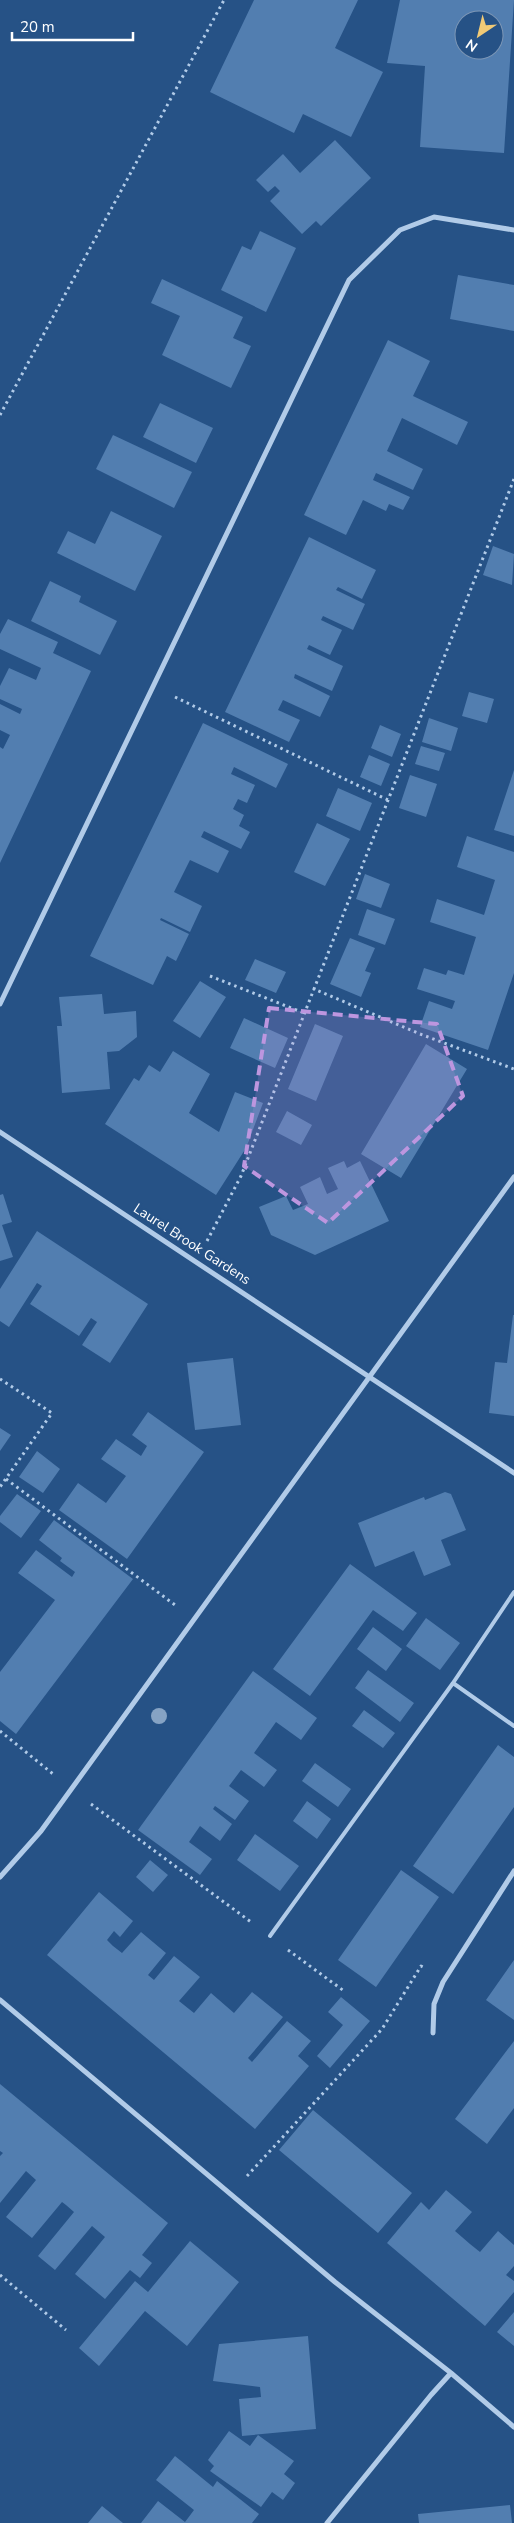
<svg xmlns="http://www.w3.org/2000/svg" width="514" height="2523" viewBox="0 0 514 2523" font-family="'Nunito Sans',sans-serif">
  <rect width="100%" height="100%" fill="#265286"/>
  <path fill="#527eb0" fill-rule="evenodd" d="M254 0H358L335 48 383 72 351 137 303 114 294 133 210 92Z
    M400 0H514L504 153 420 147 425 66 387 63ZM464 20H494V50H464Z
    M335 140 371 178 321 226 316 221 302 234 270 201 280 191 275 186 268 192 256 180 283 154 300 173Z
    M260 231 296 248 266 312 221 290 242 246 251 250Z
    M458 275 514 285V331L450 319Z
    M162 279 243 317 233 338 251 346 231 388 162 355 180 316 151 303Z
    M388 340 430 361 413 396 468 422 457 445 402 418 387 451 423 469 413 490 376 473 373 480 410 497 403 510 389 504 386 511 363 500 346 535 304 515Z
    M160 403 213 428 196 463 143 437Z
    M113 435 192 472 174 508 96 469Z
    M111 511 162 536 135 591 57 553 68 531 95 544Z
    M309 537 376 570 362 599 338 587 336 590 365 604 353 630 323 616 321 620 342 630 330 655 309 645 307 649 343 666 332 691 295 674 294 678 330 696 320 717 283 700 278 710 300 720 289 742 225 712Z
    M493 546 514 554 512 585 483 575Z
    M50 581 81 596 79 602 117 621 100 655 31 621Z
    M8 619 58 642 53 653 91 671 0 863V747L3 749 10 735 0 730V704L20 714 22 709 0 699V686L9 668 36 680 41 668 0 649V634Z
    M469 692 494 699 487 723 462 716Z
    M429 718 458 728 451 751 422 742Z
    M203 723 288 764 276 788 234 767 231 774 255 785 247 803 238 799 233 809 244 815 239 826 250 832 241 849 204 831 201 837 229 851 218 873 190 860 174 892 202 906 190 932 161 918 160 920 189 934 176 961 167 956 153 985 90 956Z
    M380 725 401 734 392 757 371 748Z
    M421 746 445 753 439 771 415 764Z
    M369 755 390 764 381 786 360 777Z
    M514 770V836L494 830Z
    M410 775 437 784 426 817 399 808Z
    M338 788 372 803 360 831 326 816Z
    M317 823 350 839 325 886 294 872Z
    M467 836 514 852V973L488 1050 420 1027 429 1001 452 1009 455 1001 417 989 424 968 446 975 448 970 464 975 476 937 430 922 437 899 484 915 495 880 457 867Z
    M365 874 390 884 381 908 356 899Z
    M367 909 395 919 385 945 358 935Z
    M350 938 375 948 365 971 371 973 361 997 330 984Z
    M255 959 286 972 276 993 245 980Z
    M200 981 226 997 200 1038 173 1021Z
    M102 994 104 1014 136 1011 137 1037 119 1051 107 1052 110 1089 62 1093 57 1026H62L59 997Z
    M244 1018 288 1038 275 1068 230 1048Z
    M315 1024 343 1036 316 1101 288 1089Z
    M426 1044 467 1069 401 1178 361 1154Z
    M173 1051 210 1074 189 1113 219 1132 235 1092 263 1103 246 1148 216 1195 105 1124 134 1078 139 1081 149 1065 160 1072Z
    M287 1111 312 1125 301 1145 276 1132Z
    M344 1161 347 1168 360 1161 389 1221 315 1255 271 1235 259 1207 286 1196 293 1210 308 1204 300 1187 320 1177 327 1194 338 1189 328 1168Z
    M3 1194 12 1222 2 1225 13 1257 0 1261V1195Z
    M37 1231 148 1304 110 1363 82 1345 97 1322 91 1318 79 1336 30 1304 42 1286 37 1283 9 1327 0 1321V1289Z
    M513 1315H514V1416L489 1413 495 1362 507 1363Z
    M233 1358 241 1425 195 1430 187 1363Z
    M148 1412 204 1452 127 1559 59 1510 78 1483 106 1503 126 1476 101 1459 116 1439 141 1456 147 1446 132 1435Z
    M0 1428 11 1435 0 1451Z
    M37 1451 60 1469 43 1493 19 1477Z
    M445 1492 451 1494 466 1530 441 1540 451 1565 424 1576 414 1551 375 1567 358 1523 424 1497 425 1500Z
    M17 1494 41 1511 21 1538 0 1522V1516Z
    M54 1520 133 1579 16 1734 0 1721V1672L55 1600 18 1573 36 1550 72 1577 75 1572 60 1561 62 1558 39 1540Z
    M350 1564 417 1613 403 1631 373 1610 310 1696 273 1669Z
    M426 1618 460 1643 440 1670 406 1646Z
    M373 1627 402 1649 386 1671 357 1649Z
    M368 1670 414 1703 400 1722 355 1688Z
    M253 1671 317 1718 301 1740 276 1722 254 1753 277 1770 264 1787 241 1770 229 1786 249 1801 235 1820 215 1806 213 1809 232 1824 220 1841 200 1826 189 1842 212 1859 200 1875 138 1830Z
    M364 1710 395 1733 383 1748 352 1726Z
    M498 1745 514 1757V1807L453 1894 413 1866Z
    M315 1763 351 1789 338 1807 302 1781Z
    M307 1801 331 1819 317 1839 293 1821Z
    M255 1834 299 1866 280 1891 237 1860Z
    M150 1860 168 1875 153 1892 136 1877Z
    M401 1870 439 1897 376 1987 338 1960Z
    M99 1892 133 1921 120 1937 114 1931 107 1940 113 1946 122 1953 141 1932 166 1953 148 1975 154 1980 174 1956 200 1977 179 2001 194 2013 211 1993 234 2013 252 1992 283 2017 248 2058 252 2062 287 2021 311 2041 298 2056 309 2066 255 2129 47 1955Z
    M514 1960V2020L486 2000Z
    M341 1997 370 2021 330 2068 317 2056 343 2025 328 2012Z
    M514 2041V2108L487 2144 455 2119Z
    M0 2084 168 2223 142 2255 152 2263 140 2278 130 2270 105 2299 75 2274 105 2237 92 2226 55 2270 38 2256 74 2212 66 2205 62 2202 32 2238 6 2217 36 2180 26 2171 0 2203V2156L3 2153 0 2151Z
    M313 2110 412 2193 378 2233 279 2150Z
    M446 2190 472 2212 455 2231 470 2244 480 2252 498 2231 514 2245V2266L506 2275 514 2281V2292L485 2326 387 2243 421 2202 429 2210Z
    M190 2241 239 2282 187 2346 145 2311 99 2366 79 2348 135 2281 148 2292Z
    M514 2312V2346L497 2332Z
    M308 2336 316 2429 242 2436 239 2399 261 2397 260 2387 213 2381 219 2344Z
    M229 2431 250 2446 258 2435 294 2461 284 2474 295 2483 283 2500 272 2492 261 2507 210 2471 214 2466 208 2460Z
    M175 2456 213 2487 217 2481 259 2514 252 2523H141L158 2501 185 2522 194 2510 156 2480Z
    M510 2505 512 2523H419L418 2514Z
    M102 2506 123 2523H88Z"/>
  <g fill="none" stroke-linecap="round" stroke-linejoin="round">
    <path stroke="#b1cbe8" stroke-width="3" stroke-dasharray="2.5 4" stroke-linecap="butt" d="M0 415 224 0
      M514 479 314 989 420 1034 514 1069
      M175 697 388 800
      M210 976 304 1013
      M207 1241 241 1176 314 989
      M0 1379 52 1413 0 1487
      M6 1479 175 1605
      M0 1731 53 1774
      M91 1804 251 1922
      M288 1950 344 1991
      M247 2176 382 2029 421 1966 425 1968
      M0 2275 66 2330"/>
    <path stroke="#b1cbe8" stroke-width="4" d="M453 1683 514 1726
      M270 1936 453 1683 514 1592"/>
    <path stroke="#b1cbe8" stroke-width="5" d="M0 1004 349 280 400 230 434 217 514 230
      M0 1132 514 1473
      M0 1877 41 1831 514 1177
      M0 2000 335 2282 451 2373 514 2427
      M433 2033 434 2004 443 1982 514 1871
      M327 2523 431 2395 451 2373"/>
  </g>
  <circle fill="#86a3c4" cx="159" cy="1716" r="8"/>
  <path fill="#bd96df" fill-opacity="0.2" stroke="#bd96df" stroke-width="4" stroke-dasharray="10 6" stroke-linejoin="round" d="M269 1008 437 1024 463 1096 328 1223 244 1166Z"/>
  <g text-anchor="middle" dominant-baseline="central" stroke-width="4.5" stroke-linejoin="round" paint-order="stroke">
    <g font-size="14" fill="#fff" stroke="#265286">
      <text transform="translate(192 1244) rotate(33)">Laurel Brook Gardens</text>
    </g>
  </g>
  <g transform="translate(479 35) rotate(215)"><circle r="24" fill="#265286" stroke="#7d97b6"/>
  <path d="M0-4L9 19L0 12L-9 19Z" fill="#f1ca76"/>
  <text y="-8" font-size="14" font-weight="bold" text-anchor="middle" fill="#ffffff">N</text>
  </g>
  <path d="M12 32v8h121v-8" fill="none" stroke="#ffffff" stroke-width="2.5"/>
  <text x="20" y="32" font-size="15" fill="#ffffff" stroke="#265286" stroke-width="4" paint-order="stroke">20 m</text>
</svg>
